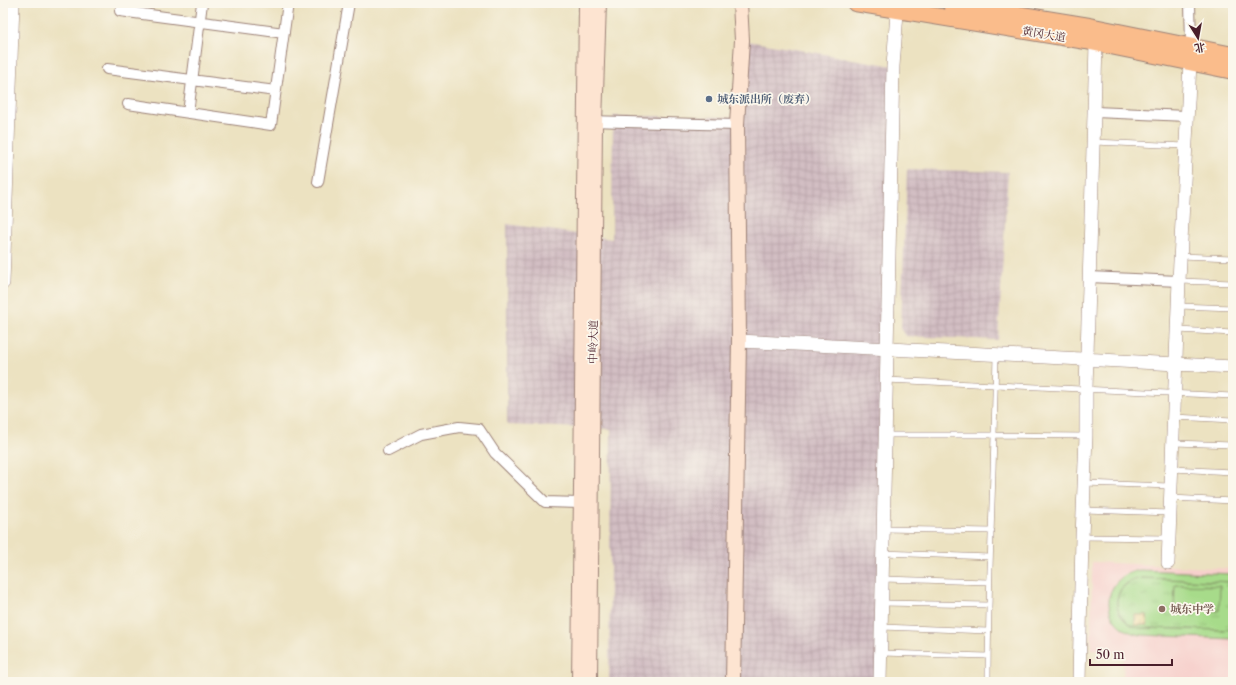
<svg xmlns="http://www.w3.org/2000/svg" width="1236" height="685" viewBox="0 0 1236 685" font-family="'Libre Caslon Text','Noto Serif SC',serif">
  <defs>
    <pattern id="industrial-grid" width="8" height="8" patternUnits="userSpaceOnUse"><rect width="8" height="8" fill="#d2bec3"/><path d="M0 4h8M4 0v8" fill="none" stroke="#b6a3a8"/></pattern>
    <pattern id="grass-tufts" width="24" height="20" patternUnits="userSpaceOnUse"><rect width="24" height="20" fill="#a7db8a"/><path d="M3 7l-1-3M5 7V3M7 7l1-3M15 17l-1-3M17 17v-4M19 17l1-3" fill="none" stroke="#91bc77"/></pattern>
    <pattern id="sand-dots" width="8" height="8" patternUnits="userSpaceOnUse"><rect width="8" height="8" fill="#eeda9e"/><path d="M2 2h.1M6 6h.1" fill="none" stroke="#cebb88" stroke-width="1.8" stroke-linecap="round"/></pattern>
  </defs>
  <rect width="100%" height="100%" fill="#fbf7ec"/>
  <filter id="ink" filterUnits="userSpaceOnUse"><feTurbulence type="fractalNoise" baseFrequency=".025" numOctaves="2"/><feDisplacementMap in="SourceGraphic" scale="8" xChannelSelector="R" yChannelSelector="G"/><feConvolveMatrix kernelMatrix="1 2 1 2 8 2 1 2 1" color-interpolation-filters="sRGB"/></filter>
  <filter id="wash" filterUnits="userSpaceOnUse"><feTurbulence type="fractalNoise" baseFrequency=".012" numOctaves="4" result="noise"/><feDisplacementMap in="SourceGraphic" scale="16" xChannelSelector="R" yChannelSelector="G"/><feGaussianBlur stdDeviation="0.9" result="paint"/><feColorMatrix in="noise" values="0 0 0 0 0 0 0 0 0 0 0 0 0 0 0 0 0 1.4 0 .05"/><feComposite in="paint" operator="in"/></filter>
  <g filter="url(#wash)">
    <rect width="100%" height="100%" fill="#ece2c1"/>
    <path fill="#f7d0cc" d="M1092 562 1233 569V682H1123L1124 651 1091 649Z"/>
    <path fill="url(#industrial-grid)" d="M3 3H6L3 64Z
      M742 40 893 66 880 682H609L611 429 507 425V224L612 239 613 116 737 117Z
      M907 169 1008 172 998 340 906 336 901 328Z"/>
    <path fill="url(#grass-tufts)" stroke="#787d5a" d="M1142 578 1233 582V629L1223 630 1139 628C1108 619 1110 583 1142 578Z"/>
    <path fill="url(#sand-dots)" stroke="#9c7c64" d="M1135 615H1147V625H1135Z"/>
    <path fill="#a7db8a" stroke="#787d5a" d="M1140 570 1233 574V582L1142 578C1110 582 1108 619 1139 628L1223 630 1233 629V639L1141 635C1099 629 1098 577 1140 570Z
      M1175 585 1220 586 1219 611 1174 609Z"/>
  </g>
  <g filter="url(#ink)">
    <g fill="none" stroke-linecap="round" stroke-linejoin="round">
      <defs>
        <path id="service" d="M1094 142 1185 146
          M1180 256 1233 258
          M1180 281 1233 283
          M1178 306 1233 308
          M1178 330 1233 333
          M886 380 1233 396
          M1174 417 1233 420
          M885 435H994L996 355
          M1174 443 1233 445
          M1172 469 1233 472
          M1084 483 1170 486
          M1171 498 1233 501
          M1084 510 1170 513
          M883 529 992 531
          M1083 537 1168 538
          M883 553 990 557
          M882 579 989 582
          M882 603 989 605
          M882 627 988 631
          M881 653 988 656
          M988 682C988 600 992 518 994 435L1086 436"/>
        <path id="minor" d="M1190 3 1191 44
          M120 11 284 33
          M107 69 276 91
          M128 104 271 125 288 3
          M1095 112 1187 116
          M188 113 202 3
          M589 121 737 125
          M318 182 349 3
          M1089 277 1179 281
          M388 451 421 434 459 427 479 429 495 453 545 502 580 503"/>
        <path id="tertiary" d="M3 283 13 3
          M739 341 1233 367
          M1168 563 1179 281 1190 63
          M880 682 893 66 897 13
          M1079 682 1082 537 1086 436V389L1096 45 1098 33"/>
        <path id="secondary" d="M579 682 586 3
          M590 682 595 122 599 3
          M733 682 739 341 737 125 742 40 740 3"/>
        <path id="primary" d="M855 3 1086 41 1233 71
          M950 3 1089 26 1233 55"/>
      </defs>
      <use href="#service" stroke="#9b8076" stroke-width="6"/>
      <use href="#minor" stroke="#9b8076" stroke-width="12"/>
      <use href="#tertiary" stroke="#9b8076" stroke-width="14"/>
      <use href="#secondary" stroke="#9b8076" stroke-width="16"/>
      <use href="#primary" stroke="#9b8076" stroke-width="18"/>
      <use href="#service" stroke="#fff" stroke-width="5"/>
      <use href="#minor" stroke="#fff" stroke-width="10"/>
      <use href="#tertiary" stroke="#fff" stroke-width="13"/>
      <use href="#secondary" stroke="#fde4d1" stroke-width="14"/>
      <use href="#primary" stroke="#fabc8b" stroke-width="16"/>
    </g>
  </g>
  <circle fill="#5c6f8a" stroke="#fbf7ec" stroke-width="1.5" cx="709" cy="99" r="4"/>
  <circle fill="#8d6e63" stroke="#fbf7ec" stroke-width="1.5" cx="1162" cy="609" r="4"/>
  <g text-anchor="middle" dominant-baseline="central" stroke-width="3.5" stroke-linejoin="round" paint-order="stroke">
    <g font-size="11" fill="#4a1f2b" stroke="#fbf7ec">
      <text transform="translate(1044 34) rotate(9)">黄冈大道</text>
      <text transform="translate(593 342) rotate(-89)">中岭大道</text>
    </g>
    <g font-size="11" font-weight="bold" fill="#4e5e75" stroke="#fbf7ec" text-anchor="start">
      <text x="717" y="99">城东派出所（废弃）</text>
    </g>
    <g font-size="11" font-weight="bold" fill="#785e54" stroke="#fbf7ec" text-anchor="start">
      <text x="1170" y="609">城东中学</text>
    </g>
  </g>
  <rect width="1236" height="685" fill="none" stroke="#fbf7ec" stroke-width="16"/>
  <g transform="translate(1198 38) rotate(169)" stroke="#fbf7ec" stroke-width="3" paint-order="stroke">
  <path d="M0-3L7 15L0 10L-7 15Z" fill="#4a1f2b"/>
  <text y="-6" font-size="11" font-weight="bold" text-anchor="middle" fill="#4a1f2b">北</text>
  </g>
  <path d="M1090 659v6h82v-6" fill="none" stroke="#4a1f2b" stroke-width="2"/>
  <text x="1096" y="659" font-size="12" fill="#4a1f2b" stroke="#fbf7ec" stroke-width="3" paint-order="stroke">50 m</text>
</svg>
